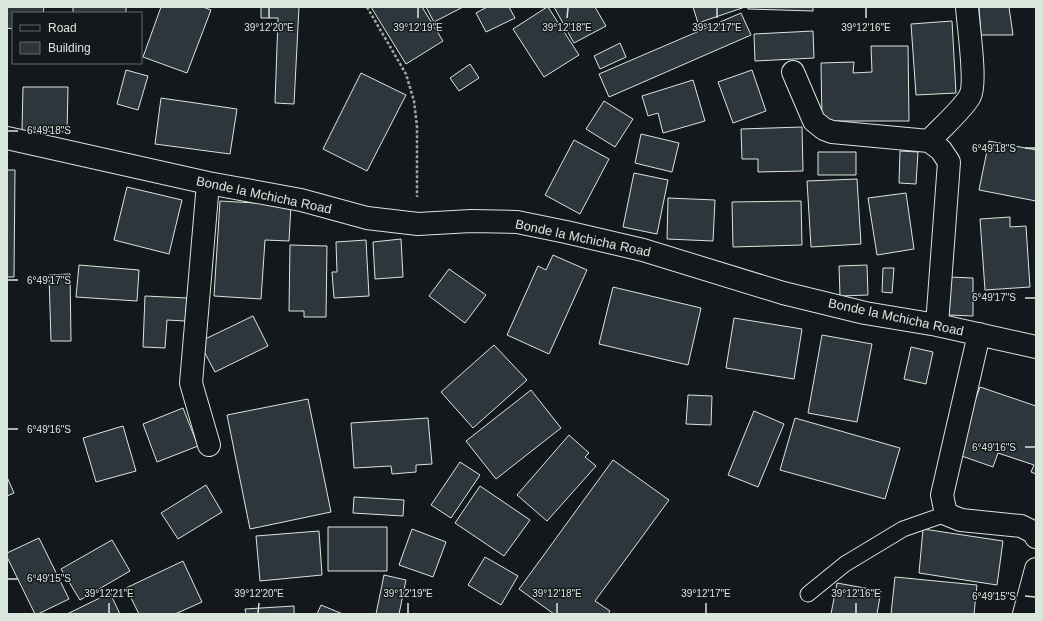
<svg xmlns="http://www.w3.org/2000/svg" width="1043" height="621" viewBox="0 0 1043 621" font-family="Helvetica,sans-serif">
  <rect width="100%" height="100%" fill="#14181c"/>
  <path fill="#2c363c" stroke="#d8e6dc" d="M7 7H44L43 13H13V29L7 28Z
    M73 7H126V13H73Z
    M161 7H203L211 10 187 73 143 57Z
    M261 7H299L294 104 275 103 278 18H261Z
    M371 7H422L443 41 406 64Z
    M426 7H463L434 22Z
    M487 7H509L515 18 486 32 476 13Z
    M547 7H548L579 55 544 77 513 29Z
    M554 7H595L606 26 574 43Z
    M693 7H745L698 23Z
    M748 7H813V11L748 9Z
    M979 7H1009L1013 35H981Z
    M741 13 751 35 609 97 599 74Z
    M952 21 956 93 916 95 911 24Z
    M813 31 814 58 755 61 754 34Z
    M620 43 626 57 600 69 594 56Z
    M871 46H908L909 121H822L821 63 854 62 853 73 872 72Z
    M470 64 479 78 459 91 450 78Z
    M126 70 148 76 138 110 117 104Z
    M752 70 766 111 733 123 718 82Z
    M361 73 406 95 367 171 323 149Z
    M693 80 705 121 663 133 658 113 648 116 642 96Z
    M23 87H68L67 132 22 131Z
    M161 98 237 109 230 154 155 144Z
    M604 101 633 119 615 147 586 129Z
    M802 127 803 171 758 172V159H742L741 129Z
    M641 134 679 143 672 172 635 163Z
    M574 140 609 159 580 214 545 195Z
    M989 141 1036 150V201L979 190Z
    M900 151 918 152 916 184 899 183Z
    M818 152H856V175H818Z
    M7 170H15L14 277H7Z
    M634 173 668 180 657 234 623 227Z
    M857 179 861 244 811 247 807 181Z
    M127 187 182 200 169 254 114 240Z
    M906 193 914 249 877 255 868 198Z
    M668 198 715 200 713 241 667 239Z
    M220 201 291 205 289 241 265 240 261 299 214 296Z
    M801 201 802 245 733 247 732 202Z
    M1010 217V227L1026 226 1030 287 985 290 980 219Z
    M401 239 403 277 375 279 373 242Z
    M366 240 369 296 334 298 332 272H337L336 242Z
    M290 245 327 246 326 317H304V311H289Z
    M553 255 587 270 549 354 507 335 538 266 546 270Z
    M79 265 139 270 137 301 76 297Z
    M867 265 868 295 840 296 839 266Z
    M883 268H894L892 293 882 292Z
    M449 269 486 295 465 323 429 296Z
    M70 274 71 341H51L49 275Z
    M949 277 973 278V316L948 315Z
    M613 287 701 308 688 365 599 344Z
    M145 296 187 298 185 321 167 320 165 348 143 347Z
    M253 316 268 346 215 372 199 342Z
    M734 318 802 329 794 379 726 368Z
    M822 335 872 344 857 422 808 413Z
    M494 345 527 380 473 428 441 392Z
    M911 347 933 352 926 384 904 379Z
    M980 387 1036 406V474L1031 472 1034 465 998 453 993 467 956 454Z
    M531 390 561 428 496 479 466 441Z
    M688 395 712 396 711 425 686 424Z
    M308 399 331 512 250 529 227 415Z
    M183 408 198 446 157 462 143 424Z
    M754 411 784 424 758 487 728 475Z
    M428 418 432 464 416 465V472L392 474 391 466 354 468 351 423Z
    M795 418 900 448 885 499 780 470Z
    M123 426 136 471 96 482 83 438Z
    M569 435 589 453 585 457 596 466 547 521 517 495Z
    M613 460 669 500 595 601 610 611 608 614H554L519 589Z
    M460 462 480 475 451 518 431 505Z
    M7 477 14 493 7 496Z
    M206 485 222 512 178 539 161 513Z
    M480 486 530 520 504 556 455 523Z
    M354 497 404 500 403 516 353 513Z
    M328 527H387V571H328Z
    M412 529 446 542 433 577 399 565Z
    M923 529 1003 541 997 585 919 573Z
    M319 531 322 575 260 581 256 536Z
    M39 538 69 599 38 614H35L7 557V553Z
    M112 540 130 571 80 600 61 569Z
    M485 557 518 576 501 605 468 585Z
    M183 561 202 602 175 614H139L126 588Z
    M384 575 406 580 399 614H376Z
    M895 577 977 585 974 614H891Z
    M837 583 881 591 877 614H831Z
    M110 593 120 614H67Z
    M321 605 338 612 343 614H317Z
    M294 606V614H246L245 609Z"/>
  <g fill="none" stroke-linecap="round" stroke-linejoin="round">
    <defs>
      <path id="lane" d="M808 594 845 564 903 529 946 514"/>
      <path id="street" d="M793 72 814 121 824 129 832 132 929 141 941 150 949 162 937 325
        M7 138 208 183 301 200 367 218 418 224 471 221 517 222 566 232 643 250 783 293 865 313 937 325 1036 347
        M929 141C939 130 964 108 970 96 977 83 968 24 967 7
        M208 183 191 383 209 445
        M979 334 942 495 946 514 961 520 1021 526 1033 532 1036 537
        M1024 614 1036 569"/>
    </defs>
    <use href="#lane" stroke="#d8e6dc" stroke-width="17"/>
    <use href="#street" stroke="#d8e6dc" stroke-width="24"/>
    <path stroke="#9da8a2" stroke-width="2.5" stroke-dasharray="3 2" stroke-linecap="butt" d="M367 7 406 74 414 101 417 127V197"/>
    <use href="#lane" stroke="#14181c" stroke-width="15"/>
    <use href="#street" stroke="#14181c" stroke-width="22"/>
  </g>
  <path fill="none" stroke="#d8e6dc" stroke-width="1.5" d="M269 18V8M418 18V8M567 18 568 8M717 18V8M866 18V8M8 131H18M1025 148H1035M8 280H18M1025 298H1035M8 429H18M1025 447H1035M8 579H18M1025 596 1035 597M109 613V603M258 613 259 603M408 613V603M557 613V603M706 613V603M856 613V603"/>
  <g text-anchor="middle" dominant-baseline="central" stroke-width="3" stroke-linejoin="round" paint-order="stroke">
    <g font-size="13" fill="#d8e6dc" stroke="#14181c">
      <text transform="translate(264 195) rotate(12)">Bonde la Mchicha Road</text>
      <text transform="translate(583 238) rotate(12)">Bonde la Mchicha Road</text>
      <text transform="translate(896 317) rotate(12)">Bonde la Mchicha Road</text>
    </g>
  </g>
  <g font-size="10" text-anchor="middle" fill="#d8e6dc" stroke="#14181c" stroke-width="3" stroke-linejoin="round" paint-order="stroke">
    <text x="269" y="31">39°12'20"E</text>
    <text x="418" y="31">39°12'19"E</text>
    <text x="567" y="31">39°12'18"E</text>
    <text x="717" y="31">39°12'17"E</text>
    <text x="866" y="31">39°12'16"E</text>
    <text x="49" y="134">6°49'18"S</text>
    <text x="994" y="152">6°49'18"S</text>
    <text x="49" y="284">6°49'17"S</text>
    <text x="994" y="301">6°49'17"S</text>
    <text x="49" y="433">6°49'16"S</text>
    <text x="994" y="451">6°49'16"S</text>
    <text x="49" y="582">6°49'15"S</text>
    <text x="109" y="597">39°12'21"E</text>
    <text x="259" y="597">39°12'20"E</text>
    <text x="408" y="597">39°12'19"E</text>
    <text x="557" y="597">39°12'18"E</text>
    <text x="706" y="597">39°12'17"E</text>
    <text x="856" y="597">39°12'16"E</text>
    <text x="994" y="600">6°49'15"S</text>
  </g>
  <rect width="1043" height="621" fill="none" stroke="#d8e6dc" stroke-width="16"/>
  <rect x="12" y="12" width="130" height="52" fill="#14181c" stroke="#626a69"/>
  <rect x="20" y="25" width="20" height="6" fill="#14181c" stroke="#626a69"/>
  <text x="48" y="32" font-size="12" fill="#d8e6dc">Road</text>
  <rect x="20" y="42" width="20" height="12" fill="#2c363c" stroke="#626a69"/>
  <text x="48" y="52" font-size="12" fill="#d8e6dc">Building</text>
</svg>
